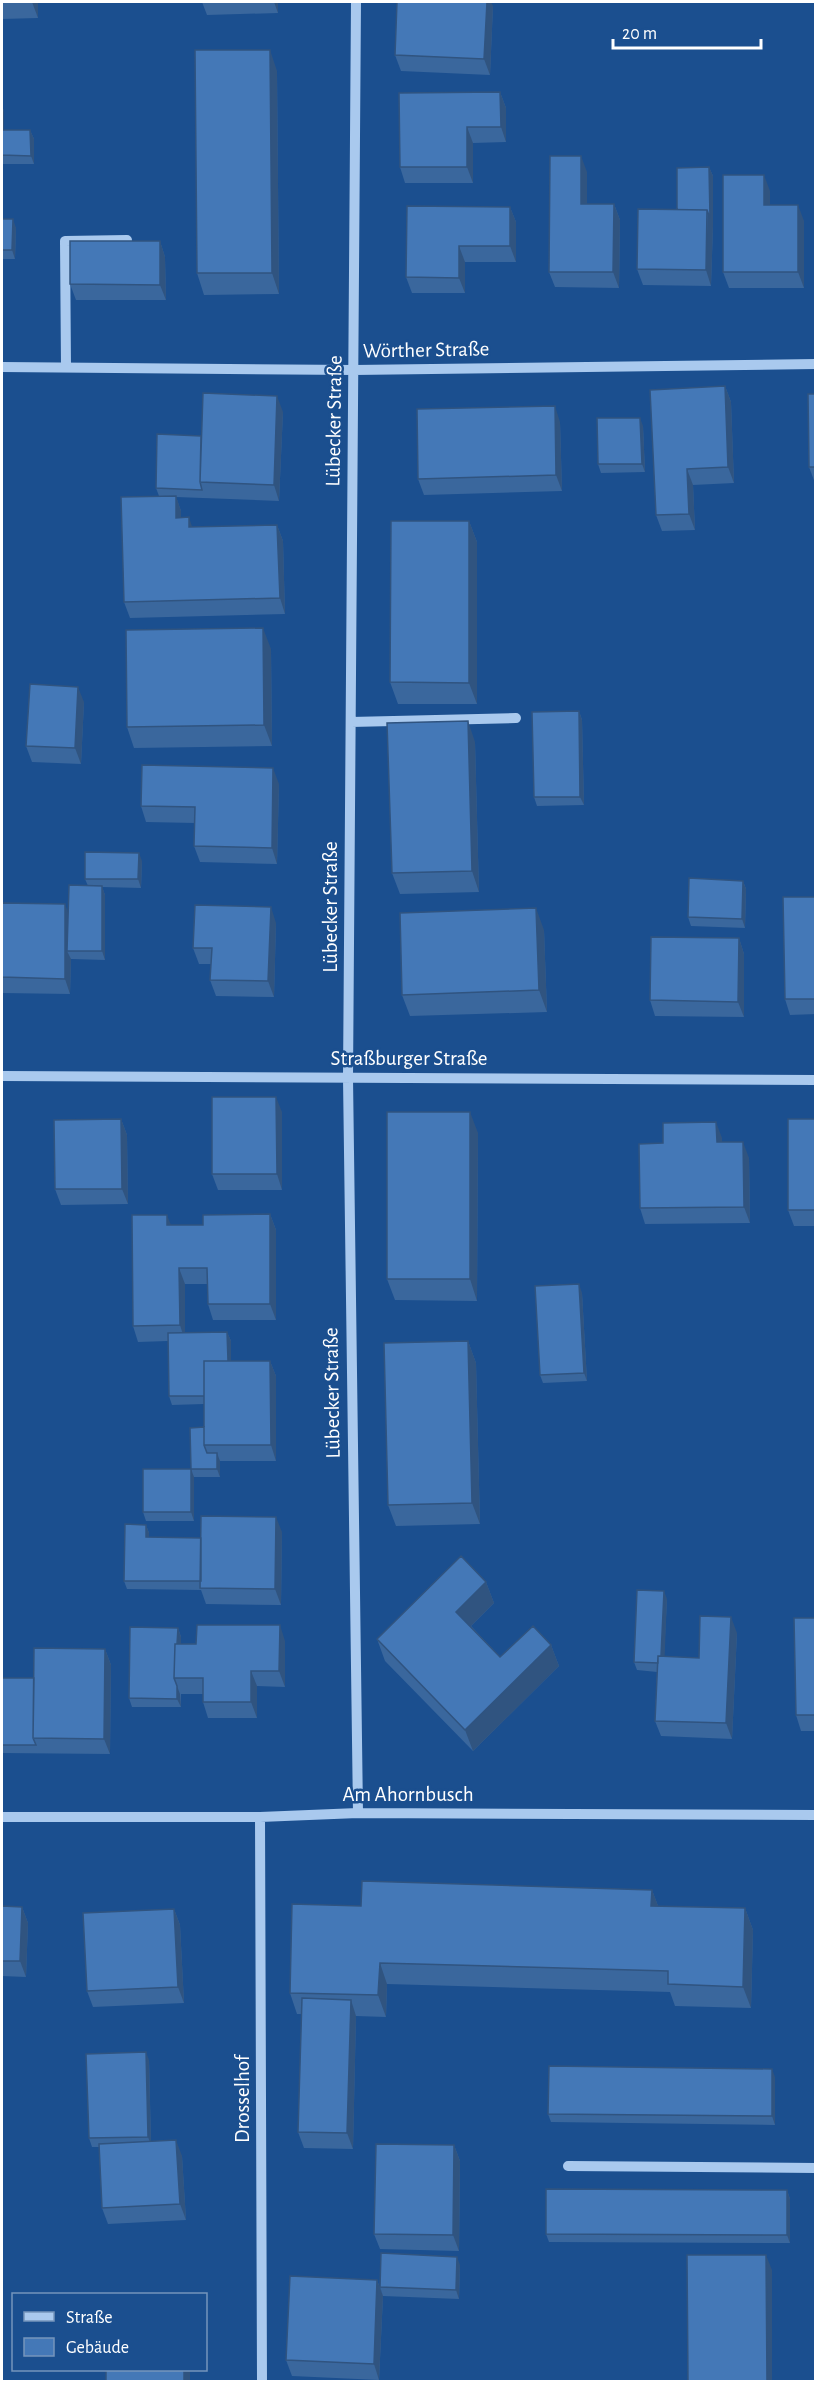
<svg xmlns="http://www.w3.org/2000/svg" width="817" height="2383" viewBox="0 0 817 2383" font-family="'Alegreya Sans',sans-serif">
  <rect width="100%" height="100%" fill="#1b4f8f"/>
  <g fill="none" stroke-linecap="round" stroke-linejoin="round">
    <path stroke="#a9c9ee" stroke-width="10" d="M356 2 348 1078 358 1813
      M2 367 354 370 816 364
      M66 367 65 241 127 240
      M351 722 516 718
      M2 1076 816 1080
      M2 1817H260L358 1813 816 1815
      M260 1817 262 2382
      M568 2166 816 2168"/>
  </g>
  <path fill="#3a679d" d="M2 2H38V18L2 19Z
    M202 2H278V13L207 15Z
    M493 6 490 75 401 71 395 55Z
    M277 71 279 294 204 295 197 273Z
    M500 92 506 108V142L473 143V183H405L400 167Z
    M2 105 4 112V130H30L34 139V164H3V206H2Z
    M709 167 713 176V226L711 286 643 285 637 269 677 210Z
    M587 172V204H614L620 220 619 288 555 287 549 272Z
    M770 191V205L804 221V288H729L723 272Z
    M510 207 516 222V262H465V293H412L406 277Z
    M2 219 16 228 15 259H2Z
    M160 241 165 257 166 300H76L70 284Z
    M725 386 731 402 734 483 693 485 695 530 662 531 656 515Z
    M816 394V483H815L809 467Z
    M283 412 279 501 176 497 181 511V518L192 527 277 525 283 541 285 614 130 618 124 602 159 496 156 488 201 436Z
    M560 422 562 491 424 495 418 479Z
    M643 426 645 472 601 473 598 464Z
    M469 521 477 542V704H398L390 682Z
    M271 649 272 746 134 748 127 727Z
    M84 702 81 764 32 762 26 746Z
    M579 711 582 720 584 805 537 806 534 797Z
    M475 742 479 892 400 894 392 873Z
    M279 784 277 864 200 862 194 846 195 823 146 822 141 806Z
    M142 861 141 888 102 887 105 895V960L71 959 70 994 2 993V903L68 912 88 886 85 879Z
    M743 881 746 889 745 928 691 926 688 917Z
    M816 897V1014L790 1015 785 999Z
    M276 923 274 997 216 996 210 980 211 964H199L193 948Z
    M544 930 547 1012 410 1016 402 995Z
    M739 938 744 954V1017L655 1016 650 1000Z
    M282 1112V1190H218L212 1174Z
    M121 1119 127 1135 128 1204 61 1205 55 1189Z
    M816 1119V1226H794L788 1210Z
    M478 1133 477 1301 395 1300 387 1279Z
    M722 1138V1142L749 1158 750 1223 645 1224 640 1208 663 1143Z
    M270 1214 276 1230V1320H213L208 1304 207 1284H185V1333L227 1332 231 1341V1361H270L276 1376V1461H220V1477H194V1521H146L143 1512 191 1469 204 1427V1404L172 1405 169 1396 168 1341 138 1342 133 1326 171 1225H203Z
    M582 1293 587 1381 543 1383 540 1375Z
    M468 1341 476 1363 480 1524 396 1526 388 1505Z
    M146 1525 149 1533V1537L201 1538 282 1532 281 1605 206 1604 201 1590 127 1589 124 1581Z
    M486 1582 494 1603 471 1626 500 1657 551 1645 559 1666 473 1751 385 1661 377 1639Z
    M667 1599 664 1656 699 1658 737 1633 732 1739 661 1736 655 1721 657 1672 637 1670 634 1662Z
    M816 1618V1731H801L796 1715Z
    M178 1628 181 1637V1644L285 1641V1687L257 1686V1718H208L203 1702V1694H181V1707H132L129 1698Z
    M105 1649 111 1665 110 1754 2 1753V1678H34Z
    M652 1890 658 1906 745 1908 753 1930 751 2008 675 2006 670 1992 387 1984 386 2017 356 2016 353 2149 304 2148 298 2132 302 2014H297L290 1993 361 1906Z
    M2 1906 22 1907 28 1923 26 1977 2 1976Z
    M174 1909 180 1925 184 2003 93 2007 87 1991Z
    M149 2060 151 2142 182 2156 186 2220 108 2224 102 2208 99 2147H92L89 2138Z
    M775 2077V2125L551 2122 548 2114Z
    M454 2145 460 2161 459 2251 380 2249 374 2234Z
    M787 2190 790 2199V2243L549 2242 546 2234Z
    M460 2265 459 2299 383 2296 380 2287Z
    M377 2280 383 2296 379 2380 292 2376 286 2360Z"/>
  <path fill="#305480" d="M32 2H38V18Z
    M274 2H278V13Z
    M487 2H491L493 6 490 75 484 59Z
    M270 50 277 71 279 294 272 273Z
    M500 92 506 108V142L501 127Z
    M2 105 4 112V155H2Z
    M467 127 473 143V183L467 167Z
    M30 130 34 139V164L31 156Z
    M581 156 587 172V220L581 204Z
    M2 159 3 164V206L2 203Z
    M709 167 713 176V226L711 286 706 270Z
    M764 175 770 191V220L764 205Z
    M614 204 620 220 619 288 613 272Z
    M798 205 804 221V288L798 272Z
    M510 207 516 222V262L510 246Z
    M13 219 16 228 15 259 12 250Z
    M160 241 165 257 166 300 160 285Z
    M459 246 465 262V293L459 278Z
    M725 386 731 402 734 483 728 467Z
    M277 396 283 412 279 501 274 485Z
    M555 406 560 422 562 491 556 475Z
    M640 418 643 426 645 472 642 464Z
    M687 469 693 485 695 530 689 514Z
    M176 496 181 511V534L176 518Z
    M189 517 194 533 189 527Z
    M469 521 477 542V704L469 683Z
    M277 525 283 541 285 614 280 598Z
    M263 628 271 649 272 746 264 725Z
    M78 687 84 702 81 764 75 748Z
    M579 711 582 720 584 805 580 797Z
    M468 721 475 742 479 892 472 871Z
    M273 768 279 784 277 864 272 848Z
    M139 853 142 861 141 888 138 879Z
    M743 881 746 889 745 928 742 919Z
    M102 886 105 895V960L102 951Z
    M65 904 71 920 67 951 71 959 70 994 65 979Z
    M271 907 276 923 274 997 268 981Z
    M536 908 544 930 547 1012 539 990Z
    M739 938 744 954V1017L738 1002Z
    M276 1097 282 1112V1190L277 1174Z
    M470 1112 478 1133 477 1301 470 1279Z
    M121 1119 127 1135 128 1204 122 1189Z
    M716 1122 722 1138V1158L717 1142Z
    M743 1142 749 1158 750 1223 744 1207Z
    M270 1214 276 1230V1320L270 1304Z
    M167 1215 173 1230 167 1225Z
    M179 1268 185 1284V1341L180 1325Z
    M579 1284 582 1293 587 1381 584 1373Z
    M227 1332 231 1341V1377L228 1368Z
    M468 1341 476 1363 480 1524 472 1503Z
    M270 1361 276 1376V1461L271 1445Z
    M217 1453 220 1461V1477L217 1469Z
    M191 1469 194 1477V1521L191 1512Z
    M276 1517 282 1532 281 1605 275 1589Z
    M146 1525 149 1533V1545L146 1537Z
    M486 1582 494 1603 464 1633 456 1612Z
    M664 1591 667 1599 664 1672 661 1663Z
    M731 1617 737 1633 732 1739 726 1723Z
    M280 1625 285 1641V1687L279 1671Z
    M178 1628 181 1637V1678H177Z
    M551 1645 559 1666 473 1751 465 1730Z
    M105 1649 111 1665 110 1754 104 1739Z
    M251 1671 257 1686V1718L251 1702Z
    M177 1686 180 1694 181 1707 177 1699Z
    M652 1890 660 1911 651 1906Z
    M22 1907 28 1923 26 1977 20 1961Z
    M745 1908 753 1930 751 2008 743 1987Z
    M174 1909 180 1925 184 2003 178 1987Z
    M380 1963 387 1984 386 2017 378 1995Z
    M351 2000 356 2016 353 2149 347 2133Z
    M146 2052 149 2060 151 2145 148 2137Z
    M772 2069 775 2077V2125L772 2116Z
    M176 2140 182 2156 186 2220 180 2204Z
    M454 2145 460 2161 459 2251 453 2235Z
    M787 2190 790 2199V2243L787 2235Z
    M766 2255 772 2270V2382H767Z
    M457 2257 460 2265 459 2299 456 2290Z
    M377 2280 383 2296 379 2380 374 2364Z
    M184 2370H190V2382H184Z"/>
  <path fill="#4478b7" stroke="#305480" stroke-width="1.5" d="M397 2H487L484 59 395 55Z
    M195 50H270L272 273H197Z
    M500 92 501 127H467V167H400L399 93Z
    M2 130H30L31 156 2 155Z
    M550 156H581V204H614L613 272H549Z
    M709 167 710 218 707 210H677V168Z
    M723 175H764V205H798V272H723Z
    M407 206 510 207V246H459V278L406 277Z
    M638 209 707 210 706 270 637 269Z
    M2 219H13L12 250H2Z
    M70 241H160V285L70 284Z
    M725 386 728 467 687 469 689 514 656 515 650 390Z
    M203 393 277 396 274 485 200 482Z
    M808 394H816V467H809Z
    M555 406 556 475 418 479 417 409Z
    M597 418H640L642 464H598Z
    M157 434 201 436 200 482 202 490 156 488Z
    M176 496V518L189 517V527L277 525 280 598 124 602 121 497Z
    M391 521H469V683L390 682Z
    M263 628 264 725 127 727 126 630Z
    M30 684 78 687 75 748 26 746Z
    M579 711 580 797H534L532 712Z
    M468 721 472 871 392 873 387 723Z
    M142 765 273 768 272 848 194 846 195 807 141 806Z
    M85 852 139 853 138 879H85Z
    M689 878 743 881 742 919 688 917Z
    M69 885 102 886V951H67Z
    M783 897H816V999H785Z
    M2 903 65 904V979L2 977Z
    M195 905 271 907 268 981 210 980 212 948H193Z
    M536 908 539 990 402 995 400 913Z
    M651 937 739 938 738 1002 650 1000Z
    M212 1097H276L277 1174H212Z
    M387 1112H470V1279H387Z
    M121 1119 122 1189H55L54 1120Z
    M788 1119H816V1210H788Z
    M716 1122 717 1142H743L744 1207 640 1208 639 1144 663 1143V1123Z
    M270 1214V1304H208L207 1268H179L180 1325 133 1326 132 1215H167V1225H203V1215Z
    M579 1284 584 1373 540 1375 535 1286Z
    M227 1332 228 1361H204V1396H169L168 1333Z
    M468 1341 472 1503 388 1505 384 1343Z
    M204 1361H270L271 1445H204Z
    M204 1427V1445L207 1453H217V1469H191L190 1428Z
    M143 1469H191V1512H143Z
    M201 1516 276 1517 275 1589 200 1588Z
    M125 1524 146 1525V1537L201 1538V1581H124Z
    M461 1556 486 1582 456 1612 500 1657 533 1626 551 1645 465 1730 377 1639Z
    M637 1590 664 1591 661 1656H658V1663L634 1662Z
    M700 1616 731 1617 726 1723 655 1721 658 1656 699 1658Z
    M794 1618H816V1715H796Z
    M197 1625H280L279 1671H251V1702H203V1678H174L175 1644H196Z
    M130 1627 178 1628 177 1644H175L174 1678 177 1686V1699L129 1698Z
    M34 1648 105 1649 104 1739 33 1738Z
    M2 1678H34L33 1738 36 1745H2Z
    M362 1881 652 1890 651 1906 745 1908 743 1987 668 1984V1971L380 1963 378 1995 290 1993 292 1904 361 1906Z
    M2 1906 22 1907 20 1961H2Z
    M174 1909 178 1987 87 1991 83 1913Z
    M302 1998 351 2000 347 2133 298 2132Z
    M146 2052 148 2137 89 2138 86 2054Z
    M549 2066 772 2069V2116L548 2114Z
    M176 2140 180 2204 102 2208 99 2144Z
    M376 2144 454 2145 453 2235 374 2234Z
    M546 2189 787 2190V2235L546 2234Z
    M381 2253 457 2257 456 2290 380 2287Z
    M687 2255H766L767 2382H688Z
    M290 2276 377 2280 374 2364 286 2360Z
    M106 2370H184V2382H106Z"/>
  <g text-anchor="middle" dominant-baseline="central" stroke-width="5" stroke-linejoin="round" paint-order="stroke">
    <g font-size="21" fill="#fff" stroke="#1b4f8f">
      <text transform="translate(426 350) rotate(-1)">Wörther Straße</text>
      <text transform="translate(334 421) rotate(-89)">Lübecker Straße</text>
      <text transform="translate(330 907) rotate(-90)">Lübecker Straße</text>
      <text x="409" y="1058">Straßburger Straße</text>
      <text transform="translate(332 1393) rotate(-91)">Lübecker Straße</text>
      <text x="408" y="1794">Am Ahornbusch</text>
      <text transform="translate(242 2099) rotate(-90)">Drosselhof</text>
    </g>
  </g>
  <rect width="817" height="2383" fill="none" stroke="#ffffff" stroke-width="6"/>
  <rect x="12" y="2293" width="195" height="78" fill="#1b4f8f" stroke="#7695bc" stroke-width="1.5"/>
  <rect x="24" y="2312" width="30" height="9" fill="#a9c9ee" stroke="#7695bc" stroke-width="1.5"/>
  <text x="66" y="2323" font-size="18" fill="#ffffff">Straße</text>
  <rect x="24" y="2338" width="30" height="18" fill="#4478b7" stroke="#7695bc" stroke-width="1.5"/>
  <text x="66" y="2353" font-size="18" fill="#ffffff">Gebäude</text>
  <path d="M613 39v9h148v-9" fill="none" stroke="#ffffff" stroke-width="3"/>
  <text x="622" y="39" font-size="18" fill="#ffffff" stroke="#1b4f8f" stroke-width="4.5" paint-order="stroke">20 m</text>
</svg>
